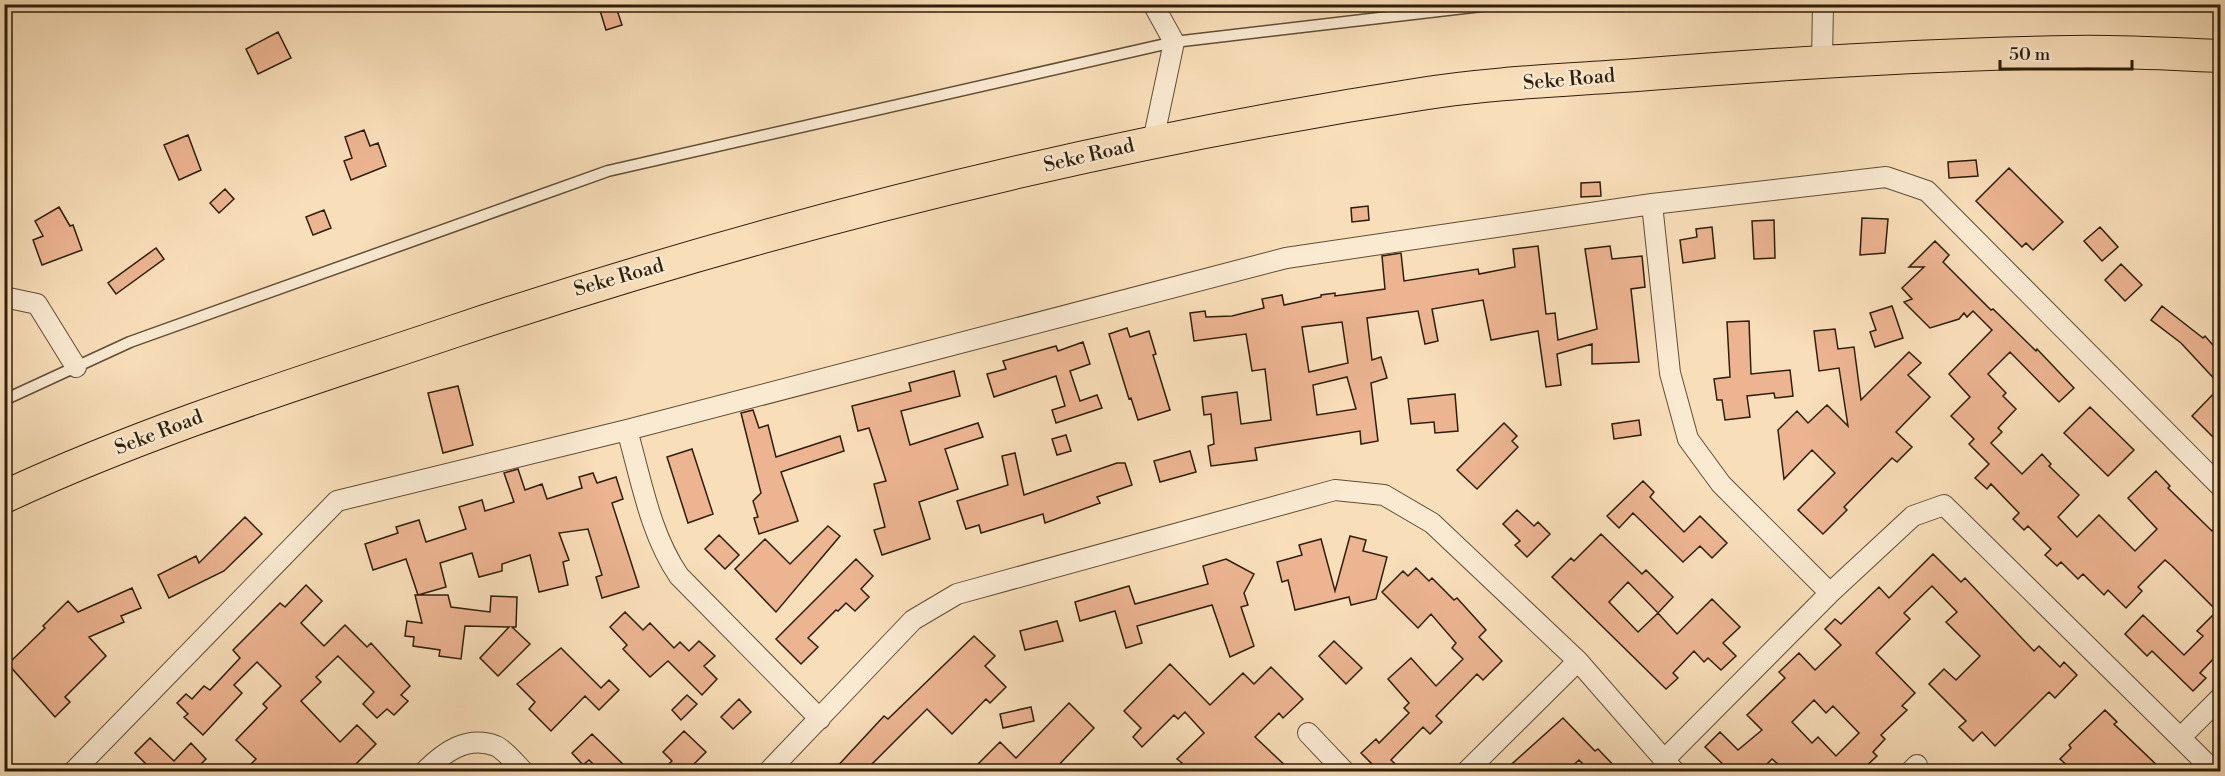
<svg xmlns="http://www.w3.org/2000/svg" width="2225" height="776" viewBox="0 0 2225 776" font-family="'Libre Bodoni',serif">
  <rect width="100%" height="100%" fill="#f8deb9"/>
  <filter id="stains"><feTurbulence type="fractalNoise" baseFrequency=".00333" numOctaves="4"/><feColorMatrix values="0 0 0 0 .2 0 0 0 0 .09 0 0 0 0 .02 0 0 0 .5 -.17"/></filter>
  <radialGradient id="worn" r=".72"><stop offset=".6" stop-color="#630" stop-opacity="0"/><stop offset="1" stop-color="#630" stop-opacity=".3"/></radialGradient>
  <path fill="#ecb491" stroke="#2f1e09" stroke-width="1.5" fill-rule="evenodd" d="M598 4H615L622 25 606 30Z
    M278 32 291 58 258 74 246 49Z
    M364 130 370 146 378 143 386 166 351 180 344 161 352 158 345 137Z
    M188 135 201 170 179 180 164 145Z
    M1976 160 1978 176 1949 178 1948 162Z
    M2009 168 2063 222 2033 250 2026 243 2022 247 1976 201Z
    M1600 182 1601 196 1581 197V183Z
    M225 189 234 199 219 213 210 203Z
    M1368 206 1369 220 1352 222 1351 208Z
    M59 207 70 226 73 225 82 250 42 265 33 240 43 236 35 221Z
    M324 210 331 228 313 235 306 217Z
    M1862 218 1888 219 1885 253 1860 255Z
    M1774 220 1775 258 1754 259 1752 221Z
    M1712 227 1715 258 1683 263 1680 240 1697 237 1696 229Z
    M2100 227 2118 247 2102 261 2084 241Z
    M1935 241 1949 255 1943 262 1991 310 1993 309 2036 351 2037 349 2074 388 2059 402 2010 352 1988 374 2006 393 2003 396 2016 409 1998 428 2002 432 1991 443 2022 474 2042 454 2051 464 2049 466 2079 495 2058 517 2077 537 2099 515 2135 551 2157 529 2128 498 2156 471 2170 486 2168 488 2212 531 2220 522V652L2200 673 2206 678 2193 691 2152 651 2147 656 2125 634 2143 615 2184 655 2203 636 2197 631 2217 611 2172 566 2165 560 2138 587 2142 591 2126 608 2108 590 2104 595 2083 574 2078 579 2061 562 2057 566 2045 555 2051 549 2028 526 2024 530 2013 519 2019 513 1991 484 1987 489 1975 478 1989 464 1969 444 1974 439 1951 416 1970 397 1949 374 1992 330 1973 311 1967 317 1964 313 1959 319 1930 328 1904 302 1912 299 1902 288 1924 267H1909Z
    M1538 246 1546 314 1555 313 1558 340 1597 329 1585 249 1610 246 1612 259 1642 256 1645 287 1631 289 1639 362 1592 364V344L1557 354 1561 385 1546 387 1538 331 1491 340 1483 300 1432 309 1438 341 1425 344 1418 311 1367 318 1372 360 1381 357 1387 378 1371 383 1378 441 1361 444 1360 431 1317 438 1255 448 1257 460 1211 466 1208 446 1214 444 1211 414 1204 415 1202 397 1237 392 1241 424 1271 420 1265 369 1252 371 1246 334 1194 341 1190 313 1205 311 1206 317 1232 316 1264 308 1262 299 1282 295 1284 305 1321 297V295L1335 293V296L1385 289 1382 256 1401 253 1404 281 1478 269 1479 274 1515 267 1513 249ZM1342 322 1348 363 1309 372 1302 327ZM1347 377 1356 409 1317 415 1313 385Z
    M156 248 164 259 116 294 108 283Z
    M2121 264 2142 285 2125 301 2105 280Z
    M1892 306 1903 338 1875 347 1870 332 1876 330 1870 313Z
    M2162 306 2203 338 2205 336 2220 353V385L2181 343 2151 320Z
    M1749 321 1751 374 1790 370 1793 396 1775 398 1774 393 1747 396 1750 417 1725 420 1722 400H1717L1714 379 1730 377 1727 322Z
    M1127 328 1130 337 1149 331 1156 354 1153 355 1170 410 1138 420 1131 398 1129 399 1109 334Z
    M1835 329 1838 349 1854 347 1861 400 1909 352 1921 363 1908 375 1930 397 1896 432 1912 447 1897 462 1892 458 1844 507 1847 510 1823 534 1798 510 1835 473 1812 450 1784 479 1778 430 1797 411 1808 423 1827 405 1848 426 1839 368 1819 371 1814 331Z
    M1083 342 1090 364 1070 371 1080 401 1097 395 1102 408 1056 423 1052 410 1065 406 1056 376 994 397 987 374 1006 369 1003 361 1056 346 1058 351Z
    M954 371 960 396 901 411 910 445 978 423 983 437 945 449 958 489 919 502 930 539 882 555 874 530 885 527 874 484 886 481 869 428 858 431 852 406 911 391 909 383Z
    M458 386 473 445 443 453 428 393Z
    M2220 387V444L2192 416Z
    M1455 394 1458 431 1435 433 1434 422 1411 424 1408 399Z
    M2090 407 2134 450 2108 476 2064 433Z
    M753 410 759 428 768 425 776 457 840 436 844 451 781 472 798 521 759 534 754 518 758 517 753 501 761 493 741 413Z
    M1639 420 1641 435 1614 439 1612 424Z
    M1504 423 1517 436 1512 441 1518 447 1477 489 1457 470Z
    M1066 435 1071 451 1057 455 1052 439Z
    M692 449 713 514 688 523 667 457Z
    M1190 451 1196 472 1160 482 1154 461Z
    M1015 453 1024 495 1117 463H1125L1132 485 1097 497 1100 503 1045 523 1043 514 981 533 979 525 966 529 957 501 1008 485 1002 456Z
    M518 469 525 490 542 484 547 499 582 488 579 477 593 473 597 483 616 477 623 499 612 503 639 587 602 598 596 577 602 575 588 529 559 533 569 560 563 562 568 585 539 592 530 555 502 564V571L479 577 472 553 440 563 446 587 418 595 406 559 373 570 365 544 398 533 396 527 419 520 426 542 466 529 459 507 482 500 485 511 514 502 504 473Z
    M1643 481 1654 492 1650 497 1684 532 1700 516 1727 543 1712 558 1700 546 1683 562 1633 513 1619 528 1607 516Z
    M1517 510 1534 526 1538 522 1550 534 1527 557 1515 545 1520 541 1503 524Z
    M245 517 262 534 224 571 169 598 158 575 196 556 199 563Z
    M828 526 840 536 776 612 735 569 765 539 790 564Z
    M1601 534 1642 574 1646 570 1673 597 1658 613 1628 582 1609 602 1638 632 1658 613 1677 634 1712 599 1740 627 1723 643 1736 656 1721 670 1708 658 1704 662 1694 651 1673 673 1678 678 1666 689 1552 577 1571 558 1574 561Z
    M719 535 739 555 725 569 705 549Z
    M1350 536 1366 540 1363 551 1387 557 1376 599 1351 605 1349 597 1295 610 1288 580 1282 582 1277 562 1302 555 1299 545 1321 539 1335 591Z
    M1933 554 1961 582 1965 578 2034 651 2039 646 2060 667 2064 662 2077 675 2055 698 2049 692 1995 746 1982 732 1973 741 1959 727 1966 721 1929 684 1944 669 1956 680 1980 656 1946 622 1957 612 1932 586 1904 613 1910 619 1876 653 1915 693 1902 706 1907 710 1881 735 1885 739 1873 752 1877 756 1861 771H1786L1772 759 1760 771H1730L1705 747 1720 732 1738 750 1762 730 1747 715 1785 678 1779 672 1799 653 1815 670 1841 645 1825 629 1835 619 1841 624 1879 587 1889 598ZM1814 700 1826 713 1833 706 1859 733 1836 756 1818 737 1812 743 1792 722Z
    M856 559 873 576 861 589 869 597 855 611 846 603 838 611 836 610 808 638 818 647 801 664 776 639Z
    M1226 559 1254 574 1244 593 1248 605 1241 607 1254 646 1230 657 1212 605 1137 626 1142 643 1126 648 1115 611 1080 621 1075 602 1129 586 1135 604 1208 584 1203 566Z
    M1416 568 1429 581 1432 578 1454 600 1457 598 1486 630 1479 637 1502 661 1483 680 1477 674 1436 716 1442 722 1430 734 1423 727 1391 760 1403 771H1379L1361 753 1376 739 1379 743 1409 713 1404 708 1409 703 1388 679 1411 658 1436 686 1463 659 1452 648 1456 643 1431 614 1418 628 1382 592 1403 571 1408 576Z
    M306 585 322 601 301 623 324 646 345 625 367 647 371 643 410 686 401 695 408 701 394 715 387 709 377 718 363 704 374 692 338 656 316 677 321 682 301 701 340 742 357 725 376 744 349 771H258L251 764 256 759 236 740 267 708 263 704 281 686 257 662 234 685 242 693 203 735 184 717 188 714 177 703 186 694 192 699 204 686 210 690 240 658 233 650 280 603 285 607Z
    M132 588 141 608 121 616 124 622 89 637 106 656 65 697 70 702 55 717 8 664 45 628 43 626 68 601 78 612Z
    M415 595H448L451 607 490 612 491 596 517 597 516 627H512L530 644 498 676 480 658 509 627 465 626 461 659 439 656 440 650 413 646 414 637 405 636 407 621 422 623Z
    M625 612 643 630 650 623 674 648 680 642 689 651 699 641 715 656 704 666 717 679 702 695 668 661 650 677 623 649 627 645 610 627Z
    M1057 621 1063 641 1025 650 1020 631Z
    M974 636 995 656 985 666 1006 687 990 703 986 699 952 734 927 709 865 771H833L884 716 888 719Z
    M1334 641 1362 668 1346 684 1319 656Z
    M561 648 601 688 609 680 619 690 599 710 585 696 551 731 529 709 535 702 517 684Z
    M1170 664 1210 705 1243 673 1254 684 1271 667 1303 699 1283 718 1279 713 1255 737 1291 771H1173L1182 763 1177 759 1204 733 1185 712 1178 719 1174 715 1142 747 1133 737 1141 728 1124 711Z
    M687 695 697 704 681 720 672 710Z
    M739 699 751 712 733 729 721 717Z
    M1069 703 1094 728 1053 771H971L1000 742 1016 758Z
    M1031 707 1034 721 1003 728 1000 714Z
    M2105 710 2117 722 2114 724 2163 771H2073L2060 759 2071 748 2069 745Z
    M1563 718 1595 751 1598 749 1619 771H1590L1579 760 1567 771H1504Z
    M684 731 706 752 687 771H661L672 761 663 752Z
    M592 734 630 771H600L589 760 583 765 572 753Z
    M150 738 174 761 191 743 206 759 194 771H153L135 753Z"/>
  <g fill="none" stroke-linecap="round" stroke-linejoin="round">
    <defs>
      <path id="lane" d="M4 400 130 342 608 171 1174 42 1499 4"/>
      <path id="street" d="M1153 4 1174 42 1153 141
        M1822 60 1823 4
        M1652 204 1670 373 1688 439 1721 484 1830 593
        M4 297 37 304 76 367
        M627 430C641 479 650 534 679 576L820 719
        M1308 733 1345 772
        M2181 737 2220 698
        M1664 760 1830 593 1913 516 1944 505 2215 772
        M73 772 337 501 627 430 1286 258 1652 204 1886 177 1927 191 2220 486
        M424 772C444 752 467 735 496 746 505 750 516 764 524 772
        M768 772 913 620 957 594 1335 490 1384 495 1432 523 1578 661 1675 772
        M1466 772 1578 661
        M1910 772 1917 765"/>
      <path id="primary" d="M4 497C150 429 303 382 455 331 770 226 1093 145 1421 94 1496 82 1573 80 1649 74 1790 63 1931 54 2072 52 2121 51 2171 54 2220 56"/>
    </defs>
    <use href="#lane" stroke="#614e35" stroke-width="13"/>
    <use href="#street" stroke="#614e35" stroke-width="22"/>
    <use href="#primary" stroke="#2f1e09" stroke-width="34"/>
    <use href="#lane" stroke="#faead2" stroke-width="10"/>
    <use href="#street" stroke="#faead2" stroke-width="20"/>
    <use href="#primary" stroke="#f8deb9" stroke-width="32"/>
  </g>
  <g text-anchor="middle" dominant-baseline="central" stroke-width="4.5" stroke-linejoin="round" paint-order="stroke">
    <g font-size="20" fill="#2f1e09" stroke="#faead2">
      <text transform="translate(1569 80) rotate(-5)">Seke Road</text>
      <text transform="translate(1089 156) rotate(-13)">Seke Road</text>
      <text transform="translate(619 278) rotate(-16)">Seke Road</text>
      <text transform="translate(159 433) rotate(-21)">Seke Road</text>
    </g>
  </g>
  <rect width="2225" height="776" fill="none" stroke="#f8deb9" stroke-width="24"/>
  <rect x="6" y="6" width="2213" height="764" fill="none" stroke="#2f1e09" stroke-width="3"/>
  <rect x="12" y="12" width="2201" height="752" fill="none" stroke="#2f1e09" stroke-width="1.5"/>
  <path d="M2000 60v9h132v-9" fill="none" stroke="#2f1e09" stroke-width="3"/>
  <text x="2009" y="60" font-size="18" fill="#2f1e09" stroke="#faead2" stroke-width="4.5" paint-order="stroke">50 m</text>
  <rect width="100%" height="100%" filter="url(#stains)"/>
  <rect width="100%" height="100%" fill="url(#worn)"/>
</svg>
